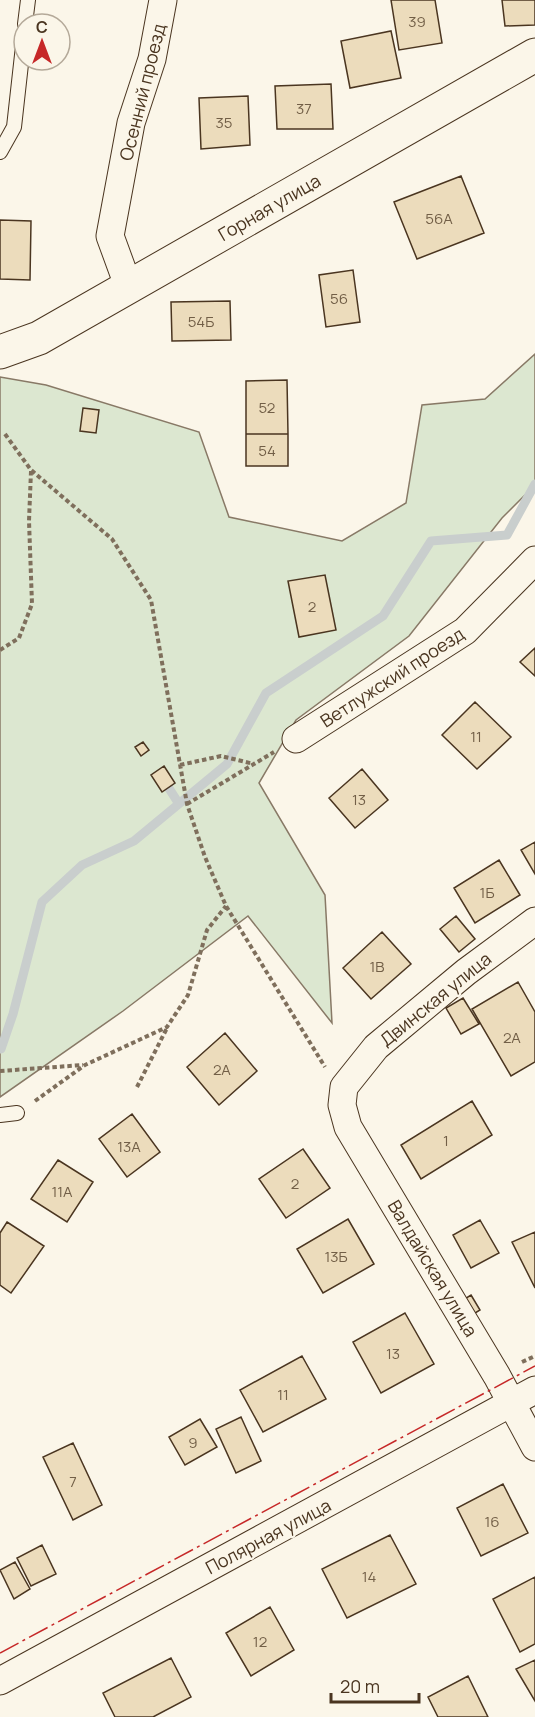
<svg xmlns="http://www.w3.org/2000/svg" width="535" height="1717" viewBox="0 0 535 1717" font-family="Manrope,sans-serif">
  <rect width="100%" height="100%" fill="#fbf6e9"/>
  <path fill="#dce7d0" stroke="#887966" stroke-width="1.5" d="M535 354V485L502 518 409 636 296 720 259 783 325 895 332 1023 248 916 123 1011 0 1097V377L46 385 199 432 229 517 342 541 406 503 422 405 485 399Z"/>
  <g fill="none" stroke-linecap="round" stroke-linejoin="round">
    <path stroke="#c9cecd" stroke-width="9" d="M163 779 179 804
      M1 1049 13 1014 42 902 82 865 134 841 227 764 266 693 383 616 431 541 507 535 535 484"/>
  </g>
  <path fill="#ecdcbc" stroke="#4a3520" stroke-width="1.5" d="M391 0H435L442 43 399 50Z
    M502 0H535V25L505 26Z
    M391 31 401 78 350 88 341 41Z
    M331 84 333 129H277L275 86Z
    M248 96 250 145 201 149 199 98Z
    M461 176 484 233 417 259 394 202Z
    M0 220 31 221 30 280 0 279Z
    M353 270 360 322 326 327 319 275Z
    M230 301 231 340 172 341 171 302Z
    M287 380 288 434H246V381Z
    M83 408 99 410 96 433 80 431Z
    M246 434H288V466H246Z
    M325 575 336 630 299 637 288 581Z
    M535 648V676L520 662Z
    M475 702 511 737 477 769 442 735Z
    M143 742 149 750 141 756 135 747Z
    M164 766 175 783 162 792 151 775Z
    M362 769 388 800 355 828 329 798Z
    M535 842V874L521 850Z
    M499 860 520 895 475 923 454 888Z
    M456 916 475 939 459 952 440 929Z
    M382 932 411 964 371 999 343 968Z
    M518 982 535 1012V1062L511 1076 472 1009Z
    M463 998 479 1024 461 1034 446 1008Z
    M225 1033 257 1071 219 1105 187 1067Z
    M472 1101 492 1135 421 1179 401 1145Z
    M132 1114 160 1152 127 1177 99 1139Z
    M303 1149 330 1188 286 1218 259 1179Z
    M58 1160 93 1182 67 1222 31 1199Z
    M348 1219 374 1264 323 1293 297 1249Z
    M480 1220 499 1253 471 1268 453 1235Z
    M7 1222 44 1246 11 1293 0 1285V1233Z
    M535 1232V1288L512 1242Z
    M471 1295 480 1310 472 1315 463 1300Z
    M405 1313 434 1364 381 1393 353 1342Z
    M302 1356 326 1399 263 1432 240 1390Z
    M241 1417 261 1461 236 1473 216 1429Z
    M200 1419 217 1447 185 1465 169 1437Z
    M73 1443 102 1505 73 1520 43 1457Z
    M503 1484 528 1533 481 1556 457 1508Z
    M390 1535 416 1584 347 1618 322 1569Z
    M42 1545 56 1574 31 1586 17 1558Z
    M15 1562 30 1589 14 1599 0 1570Z
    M535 1577V1644L520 1652 493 1599Z
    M270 1607 294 1650 251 1676 226 1633Z
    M171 1658 191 1697 153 1717H115L103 1693Z
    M535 1660V1701L516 1669Z
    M468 1676 488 1717H438L428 1697Z"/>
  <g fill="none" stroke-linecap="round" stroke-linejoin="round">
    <defs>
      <path id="lane" d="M25 24 28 0
        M0 152 14 127 24 37
        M0 1115 17 1113"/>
      <path id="street" d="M129 288 110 236 131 123 152 59 163 0
        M296 739 465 631 535 560
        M535 921 466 972 376 1047 344 1087 342 1105 348 1127 497 1376 535 1447
        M0 1681 535 1390"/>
      <path id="secondary" d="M0 352 39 338 535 55"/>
    </defs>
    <use href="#lane" stroke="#4a3520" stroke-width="16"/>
    <use href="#street" stroke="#4a3520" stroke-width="29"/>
    <use href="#secondary" stroke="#4a3520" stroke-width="35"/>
    <path stroke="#7f6f5c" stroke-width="4" stroke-dasharray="4.5 3" stroke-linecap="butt" d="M5 434 31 470 112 539 151 600 187 804 205 857 226 906 325 1067
      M0 650 19 638 32 604 29 521 31 471
      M180 765 221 756 254 764
      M187 804 274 752
      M0 1071 83 1065
      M137 1087 167 1028
      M35 1101 85 1065 167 1027 188 995 207 930 226 906
      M522 1362 535 1356"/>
    <use href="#lane" stroke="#fbf6e9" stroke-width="14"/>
    <use href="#street" stroke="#fbf6e9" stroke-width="27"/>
    <use href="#secondary" stroke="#fbf6e9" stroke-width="33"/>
    <path stroke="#c62828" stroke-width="1.5" stroke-dasharray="21 4.5 3 4.5" stroke-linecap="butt" d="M0 1653 535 1366"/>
  </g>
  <g text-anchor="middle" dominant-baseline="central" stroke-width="4.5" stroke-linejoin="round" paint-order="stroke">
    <g font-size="15" fill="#725f47">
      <text x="417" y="21">39</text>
      <text x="304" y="108">37</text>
      <text x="224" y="122">35</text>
      <text x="439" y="218">56А</text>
      <text x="339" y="298">56</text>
      <text x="201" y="321">54Б</text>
      <text x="267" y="407">52</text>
      <text x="267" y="450">54</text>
      <text x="312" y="606">2</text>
      <text x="476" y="736">11</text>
      <text x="359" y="799">13</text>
      <text x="487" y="892">1Б</text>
      <text x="377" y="966">1В</text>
      <text x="512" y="1037">2А</text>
      <text x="222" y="1069">2А</text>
      <text x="446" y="1140">1</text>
      <text x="129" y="1146">13А</text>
      <text x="295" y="1183">2</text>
      <text x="62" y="1191">11А</text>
      <text x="336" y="1256">13Б</text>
      <text x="393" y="1353">13</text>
      <text x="283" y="1394">11</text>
      <text x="193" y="1442">9</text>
      <text x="73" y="1481">7</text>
      <text x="492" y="1521">16</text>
      <text x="369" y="1576">14</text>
      <text x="260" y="1641">12</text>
    </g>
    <g font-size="18" fill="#4a3520" stroke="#fbf6e9">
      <text transform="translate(142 92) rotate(-76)">Осенний проезд</text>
      <text transform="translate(269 207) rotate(-30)">Горная улица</text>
      <text transform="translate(392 677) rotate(-33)">Ветлужский проезд</text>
      <text transform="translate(435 999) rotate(-39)">Двинская улица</text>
      <text transform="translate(433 1268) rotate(59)">Валдайская улица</text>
      <text transform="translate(268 1536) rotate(-28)">Полярная улица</text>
    </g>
  </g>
  <g transform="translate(42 42)"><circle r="28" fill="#fbf6e9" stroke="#b4a999" stroke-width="1.5"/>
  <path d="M0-4.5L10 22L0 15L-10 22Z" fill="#c62828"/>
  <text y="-9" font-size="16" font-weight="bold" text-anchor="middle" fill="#4a3520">С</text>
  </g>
  <path d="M331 1693v9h88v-9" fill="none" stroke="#4a3520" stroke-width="3"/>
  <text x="340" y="1693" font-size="18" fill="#4a3520" stroke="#fbf6e9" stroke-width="4.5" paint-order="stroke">20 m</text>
</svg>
